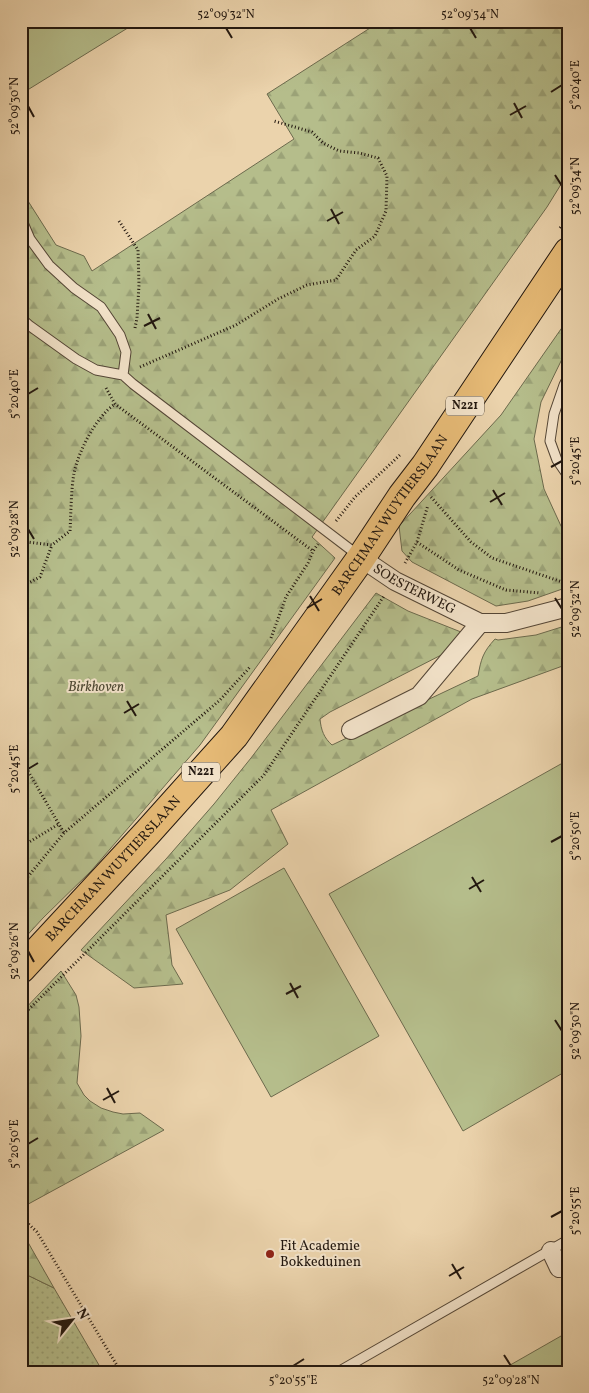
<svg xmlns="http://www.w3.org/2000/svg" width="589" height="1393" viewBox="0 0 589 1393" font-family="Vollkorn,serif">
  <defs>
    <pattern id="green-dots" width="8" height="8" patternUnits="userSpaceOnUse" patternTransform="scale(1.25)"><rect width="8" height="8" fill="#b5bd8b"/><path d="M2 2h.1M6 6h.1" fill="none" stroke="#9ba277" stroke-width="1.8" stroke-linecap="round"/></pattern>
    <pattern id="forest-firs" width="22" height="20" patternUnits="userSpaceOnUse" patternTransform="scale(1.25)"><rect width="22" height="20" fill="#b5bd8b"/><path d="M5 1l3.5 6h-7zM16 11l3.5 6h-7z" fill="#9ba277"/></pattern>
  </defs>
  <rect width="100%" height="100%" fill="#ebd3ac"/>
  <filter id="stains"><feTurbulence type="fractalNoise" baseFrequency=".004" numOctaves="4"/><feColorMatrix values="0 0 0 0 .2 0 0 0 0 .09 0 0 0 0 .02 0 0 0 .5 -.17"/></filter>
  <radialGradient id="worn" r=".72"><stop offset=".6" stop-color="#630" stop-opacity="0"/><stop offset="1" stop-color="#630" stop-opacity=".3"/></radialGradient>
  <path fill="url(#green-dots)" stroke="#6c6a4d" d="M21 1272 54 1288 103 1372H21Z"/>
  <path fill="url(#forest-firs)" stroke="#6c6a4d" d="M381 21H568V173L547 207 312 537 335 558 200 745 91 871 43 918 21 942V190L56 245 84 256 92 271 294 139 267 94Z
    M568 319V351L563 357 541 402 534 439 544 489 561 526 568 537V587L528 601 496 606 412 562 402 551 399 526 501 415Z
    M376 593 408 611 461 632 451 650 330 712 320 719C321 730 324 738 332 745L478 676C481 659 483 652 495 639L498 640 536 635 568 625V664L472 699 271 810 288 844 230 890 166 915 172 965 183 984 134 988 81 950 166 859 214 804 251 758Z
    M61 971 76 995 79 1007 81 1036 77 1083 84 1095 90 1101 101 1108 113 1112 123 1114 140 1113 164 1130 21 1208V1013Z
    M21 1230 54 1288 21 1272Z"/>
  <path fill="#b5bd8b" stroke="#6c6a4d" d="M21 21H139L21 94Z
    M568 760V1070L463 1131 329 894Z
    M284 868 379 1036 271 1097 176 929Z
    M568 1332V1372H498Z"/>
  <g fill="none" stroke-linecap="round" stroke-linejoin="round">
    <defs>
      <path id="service" d="M21 218 30 239 49 265 74 288 101 307 120 335 126 352 123 375
        M21 318 30 326 76 359 96 370 123 375 133 384 359 556
        M568 377 564 385 554 414 550 441 557 460 568 476
        M338 1372 568 1240"/>
      <g id="minor">
        <path id="s1" d="M361 558 395 581 480 623H506L568 607"/>
        <path d="M351 730 419 696 480 623"/>
        <path d="M551 1251 559 1268"/>
      </g>
      <g id="primary">
        <path id="s2" d="M21 969 148 832 234 736 361 558 402 496 425 466 568 252"/>
      </g>
    </defs>
    <use href="#service" stroke="#544636" stroke-width="11"/>
    <use href="#minor" stroke="#544636" stroke-width="20"/>
    <use href="#primary" stroke="#22170f" stroke-width="30"/>
    <path stroke="#22170f" stroke-width="3" stroke-dasharray="1 2.5" stroke-linecap="butt" d="M119 221 138 250 139 285 137 318 135 328
      M560 228 568 217
      M140 367 236 325 278 299 307 285 336 280 356 250 375 236 386 211 387 176 378 158 359 153 339 151 323 143 312 132 274 121
      M106 388 115 404 313 551
      M431 497 471 542 492 558 568 584
      M336 521 355 497 401 454
      M21 537 27 542 52 545 70 531C71 513 71 490 74 473 79 450 96 417 115 404
      M417 542 459 570 506 590 540 593
      M405 563 417 542 428 505
      M21 587 40 577 52 545
      M271 638 286 597 308 563 313 551 318 544
      M21 759 64 833
      M21 847 59 824
      M21 885 64 833 220 700 250 667
      M21 1017 264 775 384 596
      M21 1217 37 1232 121 1372"/>
    <use href="#service" stroke="#f2e2c9" stroke-width="9"/>
    <use href="#minor" stroke="#f2e2c9" stroke-width="18"/>
    <use href="#primary" stroke="#e6ba76" stroke-width="28"/>
  </g>
  <path fill="none" stroke="#22170f" stroke-width="2" d="M226 28 232 38M470 28 476 38M551 92 562 85M514 103 522 118M28 106 34 117M510 115 526 106M555 175 562 186M331 209 339 224M327 221 343 212M148 314 156 329M144 326 160 318M28 394 38 388M551 467 562 461M493 490 502 505M490 502 505 493M28 529 34 539M310 596 319 611M555 598 562 609M307 608 322 599M127 701 136 716M124 713 139 704M28 769 38 763M551 842 562 836M472 877 481 892M469 889 484 880M28 951 34 962M290 983 298 998M286 994 301 986M555 1020 562 1031M107 1088 115 1103M103 1100 119 1091M28 1144 38 1138M551 1217 562 1211M452 1264 461 1279M449 1276 464 1267M504 1355 511 1366M293 1366 304 1359"/>
  <circle fill="#8f2418" stroke="#f2e2c9" stroke-width="2" cx="270" cy="1254" r="5"/>
  <g text-anchor="middle" dominant-baseline="central" stroke-width="4" stroke-linejoin="round" paint-order="stroke">
    <g fill="#f2e2c9" stroke="#605447" stroke-width="1">
      <rect x="446" y="396.5" width="38" height="19" rx="4"/>
      <rect x="182" y="762.5" width="38" height="19" rx="4"/>
    </g>
    <g font-size="12" font-weight="bold" fill="#22170f">
      <text x="465" y="406">N221</text>
      <text x="201" y="772">N221</text>
    </g>
    <g font-size="14" fill="#22170f" stroke="#f2e2c9">
      <text stroke="none"><textPath href="#s2" startOffset="586">BARCHMAN WUYTIERSLAAN</textPath></text>
      <text stroke="none"><textPath href="#s1" startOffset="62">SOESTERWEG</textPath></text>
      <text stroke="none"><textPath href="#s2" startOffset="136">BARCHMAN WUYTIERSLAAN</textPath></text>
    </g>
    <g font-size="14" font-style="italic" fill="#4e4934" stroke="#f2e2c9">
      <text x="96" y="687">Birkhoven</text>
    </g>
    <g font-size="14" fill="#22170f" stroke="#f2e2c9" text-anchor="start">
      <text x="280" y="1246">Fit Academie<tspan x="280" dy="16">Bokkeduinen</tspan></text>
    </g>
  </g>
  <rect width="589" height="1393" fill="none" stroke="#ebd3ac" stroke-width="55"/>
  <g transform="translate(72 1320) rotate(60)" stroke="#f2e2c9" stroke-width="4" paint-order="stroke">
  <path d="M0-4L9 19L0 12L-9 19Z" fill="#22170f"/>
  <text y="-8" font-size="14" font-weight="bold" text-anchor="middle" fill="#22170f">N</text>
  </g>
  <rect x="28" y="28" width="534" height="1338" fill="none" stroke="#22170f" stroke-width="2"/>
  <g font-size="12" text-anchor="middle" fill="#22170f">
    <text x="226" y="18">52°09'32"N</text>
    <text x="470" y="18">52°09'34"N</text>
    <text transform="translate(575 85) rotate(-90)" y="4">5°20'40"E</text>
    <text transform="translate(14 106) rotate(-90)" y="4">52°09'30"N</text>
    <text transform="translate(575 186) rotate(-90)" y="4">52°09'34"N</text>
    <text transform="translate(14 394) rotate(-90)" y="4">5°20'40"E</text>
    <text transform="translate(575 461) rotate(-90)" y="4">5°20'45"E</text>
    <text transform="translate(14 529) rotate(-90)" y="4">52°09'28"N</text>
    <text transform="translate(575 609) rotate(-90)" y="4">52°09'32"N</text>
    <text transform="translate(14 769) rotate(-90)" y="4">5°20'45"E</text>
    <text transform="translate(575 836) rotate(-90)" y="4">5°20'50"E</text>
    <text transform="translate(14 951) rotate(-90)" y="4">52°09'26"N</text>
    <text transform="translate(575 1031) rotate(-90)" y="4">52°09'30"N</text>
    <text transform="translate(14 1144) rotate(-90)" y="4">5°20'50"E</text>
    <text transform="translate(575 1211) rotate(-90)" y="4">5°20'55"E</text>
    <text x="293" y="1384">5°20'55"E</text>
    <text x="511" y="1384">52°09'28"N</text>
  </g>
  <rect width="100%" height="100%" filter="url(#stains)"/>
  <rect width="100%" height="100%" fill="url(#worn)"/>
</svg>
